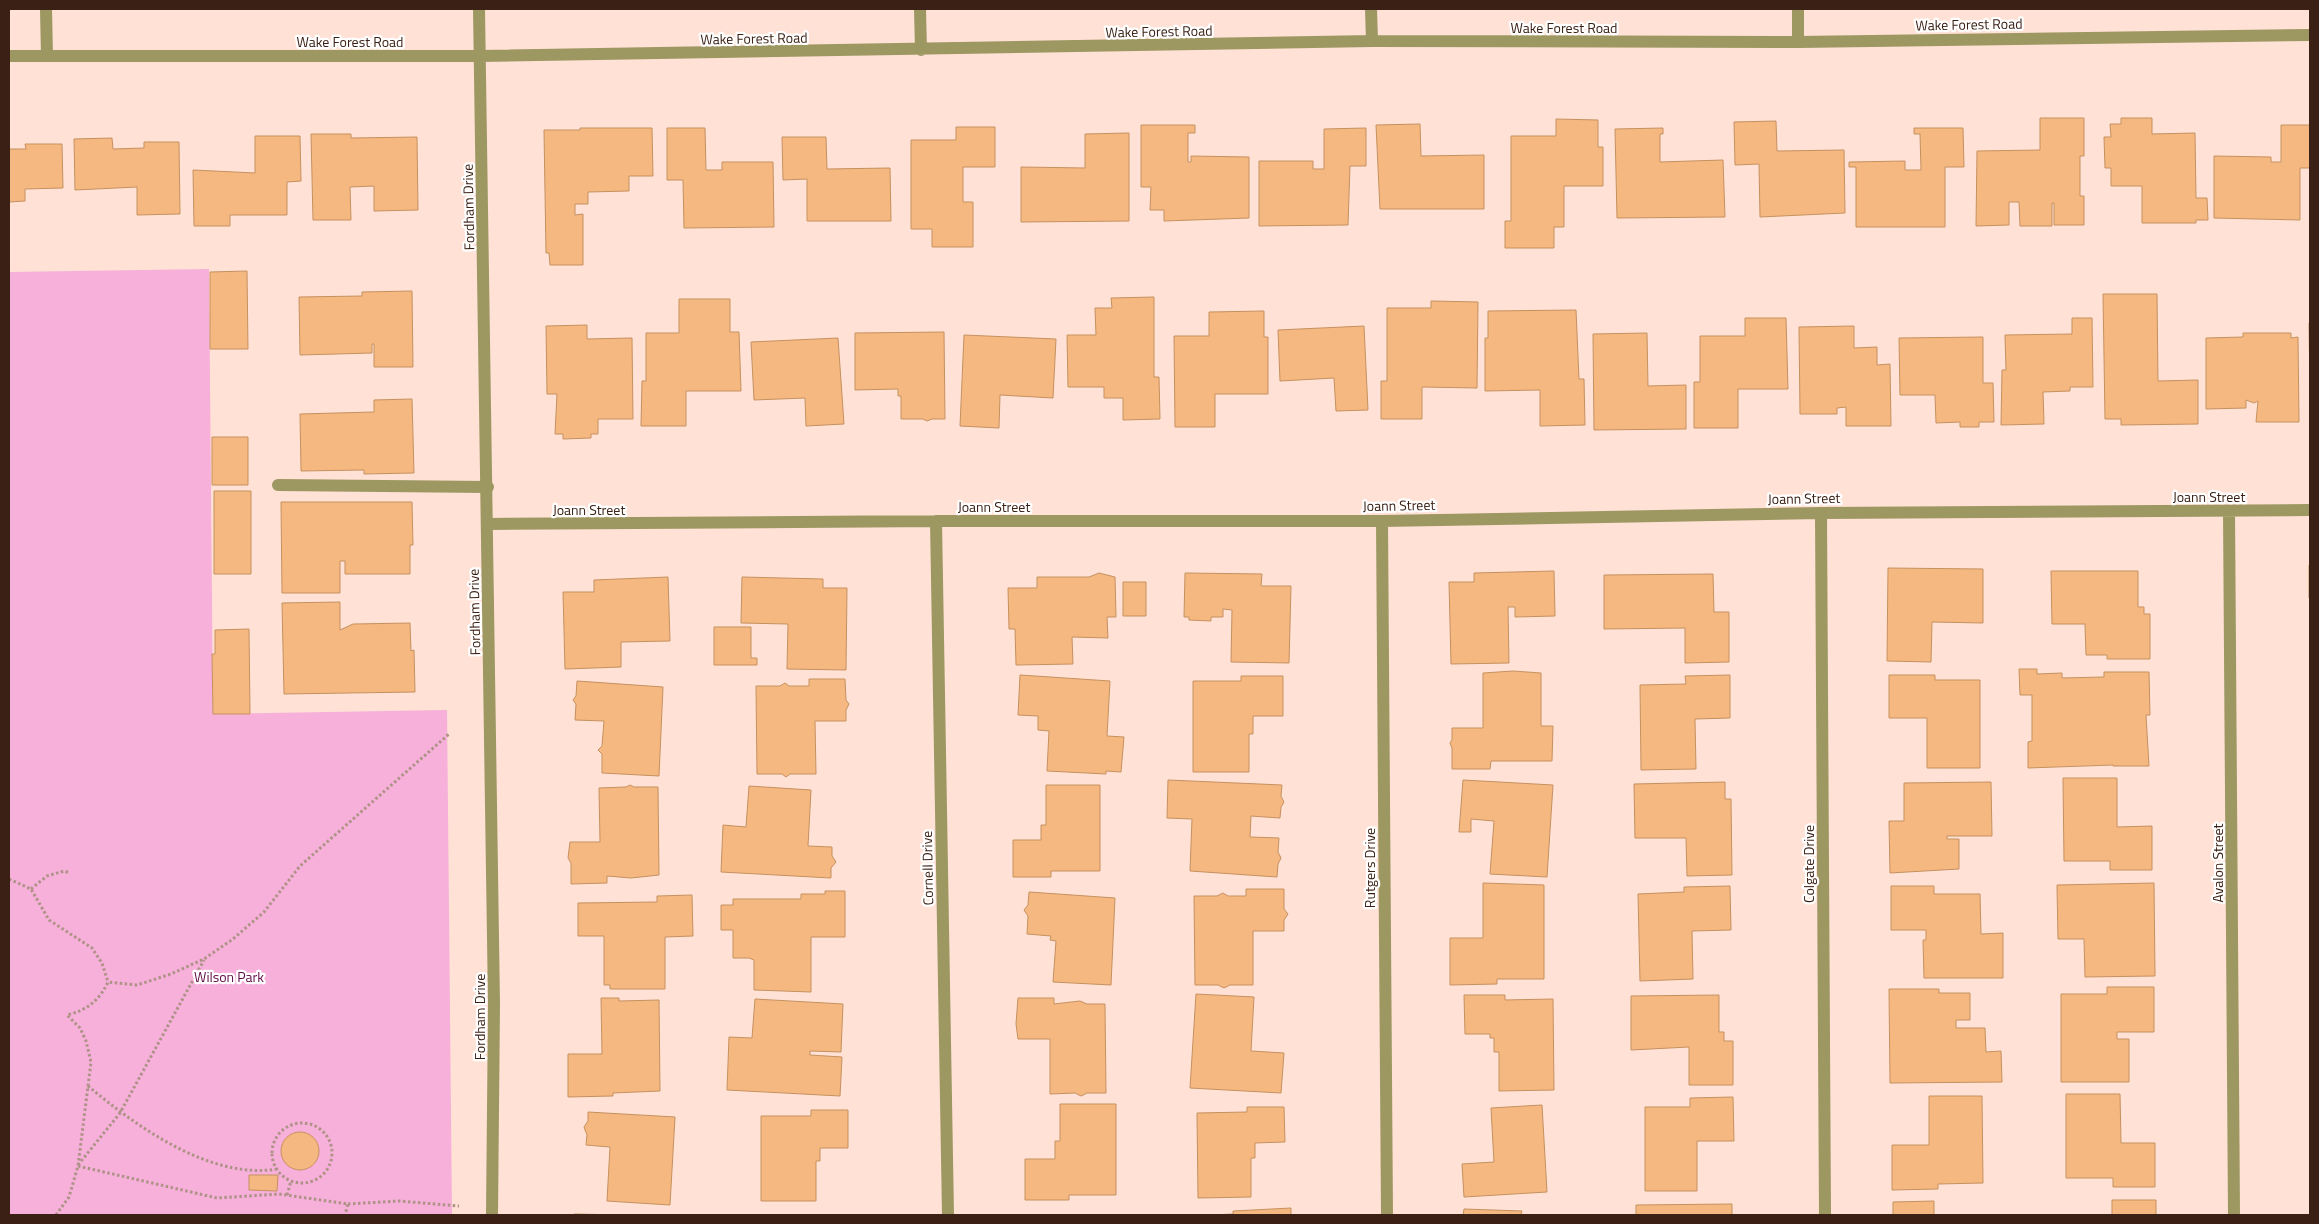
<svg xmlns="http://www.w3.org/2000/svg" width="2319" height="1224" viewBox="0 0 2319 1224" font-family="'Titillium Web',sans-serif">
  <rect width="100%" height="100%" fill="#ffe1d5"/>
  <path fill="#f6b0da" d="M209 269 213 714 447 710 452 1215H9V272Z"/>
  <path fill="#f5b880" stroke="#c69160" d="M2040 118H2084V156H2080V196H2084V225H2054V203H2052V226H2020L2019 202H2009V225L1976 226 1977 151 2040 150Z
    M2121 118H2152V134L2195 133 2196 198H2207L2208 220H2196V223H2142V186H2111V168H2105L2104 137H2111L2110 124H2121Z
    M1556 119 1598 120V147H1603V186H1564V227H1554V248H1505V221H1511V136H1556Z
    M1776 121 1777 151 1844 150 1845 213 1760 217 1759 164 1735 165 1734 122Z
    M1420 124 1421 156 1484 155V209H1380L1376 125Z
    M1141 125H1195V133H1188V162H1191V156L1249 157V218L1164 221V210H1150L1151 187H1141Z
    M2281 125H2310V168H2300V220L2214 218V156L2271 157V162H2281Z
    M956 127H995V167H963V202H973V247H932V229H911V140H956Z
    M580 128H652L653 176H629V191L588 192V204H575V215L583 214V265H550L549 253H546L544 130H580Z
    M667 128H705L706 170H722V162H773L774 227 684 228 683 180H667Z
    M1366 128V166H1350L1348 225 1259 226V161H1313V169H1324V129Z
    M1663 128V134H1660V162L1723 160 1725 217 1617 218 1615 129Z
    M1914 128H1963L1964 167H1945V227H1856V167H1849V162L1905 161V170H1921L1920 134H1914Z
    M1129 133V221L1021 222V167L1085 168V134Z
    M311 134H351V138L417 137 418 210 374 211V186L350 187 351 220H313Z
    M255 136H300L301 181 287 182V215H230V226H194L193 170 255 173Z
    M782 137H826L827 169 890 168 891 221H807V179L783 180Z
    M112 138 113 149 144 148V142H179L180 214 137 215V187L75 190 74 139Z
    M25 144H62L63 188 25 189V201L9 202V149H26Z
    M247 271 248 349H210V272Z
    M412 291 413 367H374V344H372V353L300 355 299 297 362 296V292Z
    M2103 294H2157L2158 381 2198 380V424L2121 425V419H2105Z
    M1154 297V377H1159L1160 419 1123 420V398H1104V387H1068L1067 335H1096L1095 308H1112L1111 298Z
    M679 299H730V332H739L741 391H686V426H641L642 381H646V333H679Z
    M1431 301 1478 302 1477 388 1422 387V419H1381V381H1387V308H1431Z
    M1576 310 1579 379H1584L1585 425 1540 426V390L1485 391V338H1488V311Z
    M1264 311V337H1268V394H1215V427H1175L1174 336H1209V312Z
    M1745 318H1786L1788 389H1738V428H1694V382H1700V336H1745Z
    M2072 318H2092L2093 387H2070V391L2043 392 2044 424 2001 425 2002 370H2006L2005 335 2072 334Z
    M2309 323H2310V390Z
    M587 325V339L632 338 633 419H598V434H591V438L563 439V434H555L557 394H547L546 326Z
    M1364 326 1368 410 1336 411 1334 378 1280 381 1278 330Z
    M1854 326V348L1877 347V365L1890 364 1891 426H1846V407L1837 408V414H1800L1799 327Z
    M944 332 945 419H932L927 421 923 419H901V396H898V389L855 390V333Z
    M1647 333 1648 386 1686 385V429L1594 430 1593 334Z
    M2243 333H2291V338L2298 337 2299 422H2256L2258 401 2254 403 2246 400V408L2206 409V338L2243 337Z
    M964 335 1056 339 1053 398 1000 395 999 428 960 426Z
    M1983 337V383H1993L1994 422H1979V427H1960V422L1936 423 1935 395H1900L1899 338Z
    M838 338 844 424 806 426 805 398 754 400 751 342Z
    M412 399 414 473 364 474V470L301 471 300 414 374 412V400Z
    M212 437H248V485H212Z
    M214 491H251V574H214Z
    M281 502H412L413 545H410V574H345V561H340V593H282Z
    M2310 564V598H2309V565Z
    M1888 568 1983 569V623L1932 622 1931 662 1887 661Z
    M1554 571 1555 616 1515 617V607H1508L1509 663 1451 664 1449 582H1474V573Z
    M2051 571H2138V607H2144V614H2150V659H2107V655H2086L2085 624H2052Z
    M1099 573 1115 577 1116 617H1107L1108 638 1072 637 1073 664 1016 665 1015 629H1009L1008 588H1037V577H1089Z
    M1185 573 1262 574 1261 586H1291L1289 663 1231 662 1232 610 1223 609V617H1211V621L1189 620V617H1184Z
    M1713 574 1714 612H1729V662L1685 663V628L1604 629V575Z
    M668 577 670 641 621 642V667L565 669 563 592H594V580Z
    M742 577 823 579V588H847L846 670 787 669 788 624 741 623Z
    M1123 582H1146V616H1123Z
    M340 602V630L353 624 410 623 411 651 414 650 415 692 284 694 282 603Z
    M714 627H751V658H757V665H714Z
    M249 629 250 714H213L212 654H215V630Z
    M2019 669H2037V674L2062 673V678L2104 677V672H2149L2150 715H2146L2149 766H2113V765L2028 768V742L2032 741V695H2020Z
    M1513 671 1541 673V726H1553L1552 761H1491L1490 769H1452V748L1450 743 1452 740V728H1483V673Z
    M1020 675 1110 681 1107 736 1124 737 1121 772 1106 771V774L1047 771 1049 731 1038 730V716L1018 715Z
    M1730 675V718L1695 719 1696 769 1641 770 1640 685 1686 684 1685 676Z
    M1889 675H1935V680H1980V768H1927V718H1889Z
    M1241 676H1283V716H1253V734H1249V772H1193V681H1241Z
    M809 679H845L846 700 849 704 846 710V721H815L816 774H790L786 777 782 774H757L756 686H780L785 683 789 686H809Z
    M577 681 663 687 659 776 602 773V754L598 750 602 746 604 721 575 720 576 704 573 700 576 696Z
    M2063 778H2117V827L2152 826V870H2110V861H2064Z
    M1168 780 1282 785 1281 796 1284 802 1281 807 1280 818 1251 816 1250 837 1279 838 1278 852 1281 858 1278 864 1277 877 1190 871 1192 819 1167 818Z
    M1463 780 1553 785 1547 877 1490 874 1494 821 1471 819V832H1459Z
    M1725 782V799H1731L1732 875 1687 876 1686 838H1635L1634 784Z
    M1991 782 1992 836H1947V839H1959V869L1890 873 1889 821H1904V783Z
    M630 785 634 787H658L659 875 631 878 607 876V883L571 884V863L568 858 570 842H600L599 788 626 787Z
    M1046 785H1100V871H1051V877H1013V840H1041V825H1046Z
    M749 786 811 790 808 846 832 847V856L836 862 831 868V878L721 872 723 825 746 827Z
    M1483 883 1544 885V979H1497V984L1450 985V938H1483Z
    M2154 883 2155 976 2085 977 2084 939H2058L2057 885Z
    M1730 886 1731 930 1692 931 1693 979 1640 981 1638 894 1684 892V887Z
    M1891 886H1934V894H1980L1981 934 2003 933V978H1924L1923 940H1926V930H1891Z
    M1246 889H1284V909L1288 914 1284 920V931H1253V985H1230L1224 988 1218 985H1195L1194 896H1217L1223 893 1228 896H1246Z
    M825 891H845V937H811V992L754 990V960L749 958H733V930H721V905H733V899H801V894H825Z
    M1029 892 1115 898 1111 985 1053 982 1056 941 1050 940 1051 936 1027 934 1028 916 1024 910 1028 905Z
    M692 895 693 936 665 937V989H610V985H604V936H578V903L657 902V896Z
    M2107 987H2154V1032H2117V1039H2129V1082H2061V994H2107Z
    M1889 989H1939V993H1970V1020H1956V1028H1985L1986 1052 2001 1051 2002 1082 1890 1083Z
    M1196 994 1254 997 1251 1051 1284 1053 1281 1093 1190 1088Z
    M1464 995H1505V1000L1553 999 1554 1090 1499 1091V1052H1494V1038H1490V1034H1465Z
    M1719 995V1032H1724V1041H1733V1085H1689V1047L1631 1050V996Z
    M601 998H619V1001L659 1000 660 1091 613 1093V1096L568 1097V1054H602Z
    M1018 998H1054V1004L1080 1001 1087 1004H1105L1106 1093H1087L1081 1096 1075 1093 1050 1094V1039H1018L1016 1024Z
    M755 999 843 1004 841 1052 810 1051V1055L842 1057 840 1096 727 1090 729 1037 752 1038Z
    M2066 1094H2120L2121 1143H2155V1187H2113V1178H2066Z
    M1929 1096H1982L1983 1183 1938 1184V1189L1892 1190V1145H1929Z
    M1733 1097 1734 1141H1697V1191H1645V1107H1690V1098Z
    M1060 1104H1116V1195H1069V1200H1025V1159H1055V1141H1060Z
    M1542 1105 1547 1192 1464 1197 1462 1164 1494 1162 1491 1108Z
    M1247 1107H1284L1285 1142 1255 1143V1158H1251V1197L1198 1198 1197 1113 1247 1112Z
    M811 1110H848V1148H820V1161H816V1201H761V1116H811Z
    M588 1112 675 1117 670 1205 607 1201 610 1147 586 1145 587 1135 584 1127 588 1121Z
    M281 1151a19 19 0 1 1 38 0a19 19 0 1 1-38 0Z
    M249 1175H278L277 1191 249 1190Z
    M2112 1200H2156V1215H2112Z
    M1934 1201V1215H1893V1202Z
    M1732 1204V1215H1636V1205Z
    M1291 1208V1215H1212L1233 1214V1211Z
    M1464 1209 1522 1211 1521 1215H1463Z
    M574 1214 626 1215H574Z"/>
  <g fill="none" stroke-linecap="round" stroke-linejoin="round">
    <path stroke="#ae9286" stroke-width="3" stroke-dasharray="2.5 2.5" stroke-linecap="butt" d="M9 879 31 889 49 920 92 948 102 963 108 982
      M31 889 47 876 64 871 70 873
      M88 1086C137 1127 211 1180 277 1169
      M272 1153a30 30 0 1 1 60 0a30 30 0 1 1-60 0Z
      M78 1165 120 1113 204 960
      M78 1166 217 1198 279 1194 348 1204 345 1215
      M287 1195 291 1181
      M348 1204 399 1201 459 1206
      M56 1215 69 1197 78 1166 91 1062 86 1041 80 1028 67 1015C87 1010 99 1001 108 982L137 985 171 974 204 959 233 939 264 912 300 866 449 734"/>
    <path stroke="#9d9762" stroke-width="12" d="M278 485 488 487"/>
    <path stroke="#9d9762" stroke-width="12" d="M46 9 47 56
      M479 9 494 1004 492 1215
      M920 9 921 50
      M1371 9 1372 41
      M1798 9V42
      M9 56H480L1372 41 1798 42 2310 35
      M2229 511 2234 1215
      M1821 513 1825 1215
      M936 521 948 1215
      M1382 521 1387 1215
      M488 524 936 521H1382L1821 513 2310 510"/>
  </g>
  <g text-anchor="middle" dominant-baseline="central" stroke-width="4.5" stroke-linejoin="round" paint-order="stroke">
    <g font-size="14" fill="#3b2115" stroke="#fff">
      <text transform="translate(1969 24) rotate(-1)">Wake Forest Road</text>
      <text x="1564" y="27">Wake Forest Road</text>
      <text transform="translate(1159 31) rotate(-1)">Wake Forest Road</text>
      <text transform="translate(754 38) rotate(-1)">Wake Forest Road</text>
      <text x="350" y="41">Wake Forest Road</text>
      <text transform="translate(468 207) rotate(-91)">Fordham Drive</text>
      <text x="2209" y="496">Joann Street</text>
      <text transform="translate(1804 498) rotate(-1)">Joann Street</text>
      <text transform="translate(1399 505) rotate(-1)">Joann Street</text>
      <text x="994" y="506">Joann Street</text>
      <text x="589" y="509">Joann Street</text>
      <text transform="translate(474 612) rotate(-91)">Fordham Drive</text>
      <text transform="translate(2217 863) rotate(-90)">Avalon Street</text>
      <text transform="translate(1808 864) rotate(-90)">Colgate Drive</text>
      <text transform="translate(927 868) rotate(-91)">Cornell Drive</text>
      <text transform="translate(1369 868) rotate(-90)">Rutgers Drive</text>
      <text transform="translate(479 1017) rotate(-90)">Fordham Drive</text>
    </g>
    <g font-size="14" fill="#610c48" stroke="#fff">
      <text x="229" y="976">Wilson Park</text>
    </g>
  </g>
  <rect width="2319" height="1224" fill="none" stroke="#3b2115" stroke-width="20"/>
</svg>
